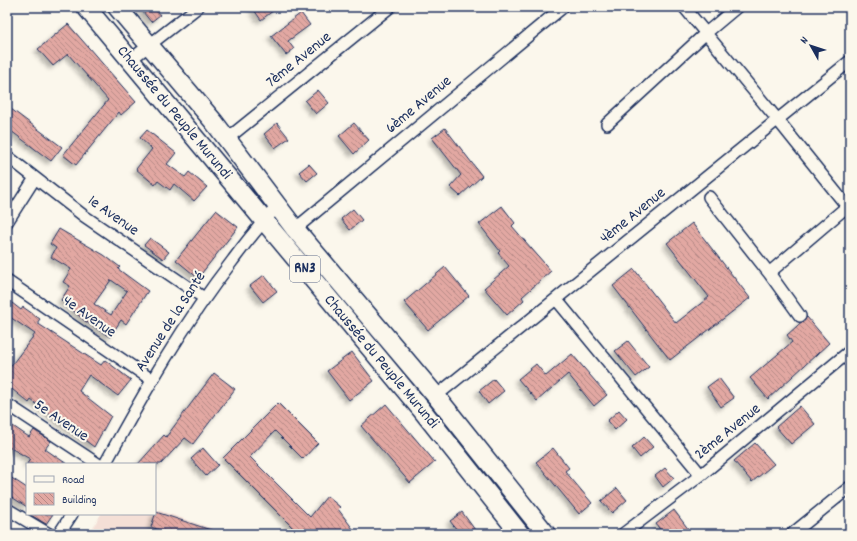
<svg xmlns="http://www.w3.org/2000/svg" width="857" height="541" viewBox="0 0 857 541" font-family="Dekko,sans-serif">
  <defs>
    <pattern id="building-back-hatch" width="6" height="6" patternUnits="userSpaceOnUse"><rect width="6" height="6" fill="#e2a8a2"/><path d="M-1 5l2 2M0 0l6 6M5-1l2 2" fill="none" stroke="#b68987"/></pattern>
    <filter id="shadow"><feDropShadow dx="-3.5" dy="3.5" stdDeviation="2" flood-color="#0004"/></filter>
  </defs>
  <rect width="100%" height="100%" fill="#fbf7ec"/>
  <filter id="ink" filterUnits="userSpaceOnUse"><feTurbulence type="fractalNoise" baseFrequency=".025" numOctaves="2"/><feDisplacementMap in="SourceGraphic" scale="8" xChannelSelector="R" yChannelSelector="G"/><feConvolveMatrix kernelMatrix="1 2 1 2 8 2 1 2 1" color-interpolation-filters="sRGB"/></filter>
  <g filter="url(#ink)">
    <path fill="#f4dfd6" d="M155 509 228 534H89L101 514H155Z"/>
    <path fill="url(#building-back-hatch)" stroke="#1b2f5e" fill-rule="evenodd" filter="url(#shadow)" d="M139 7H154L160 15 151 22Z
      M252 7H278L261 20Z
      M301 13 310 25 288 41 294 49 286 55 271 36Z
      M68 24 136 102 121 115 119 112 76 165 63 155 108 100 68 54 53 66 38 49Z
      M318 90 329 103 316 114 305 101Z
      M7 106 62 147 51 161 7 128Z
      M277 123 289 138 275 148 264 134Z
      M354 123 369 140 354 154 339 136Z
      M445 128 482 176 460 196 450 187 461 175 432 138Z
      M147 130 176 153 167 164 185 177 189 172 207 187 194 201 174 184 170 190 158 181 155 185 136 169 152 149 140 138Z
      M309 164 317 173 307 181 299 172Z
      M502 206 515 223 512 226 551 271 522 297 524 300 507 315 484 288 509 266 498 253 500 251 479 224Z
      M353 209 362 220 350 230 341 219Z
      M216 210 238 227 198 278 176 260Z
      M692 223 750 298 670 360 613 286 634 269 676 323 709 297 667 243Z
      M59 229 104 255 120 267 118 269 148 291 126 324 121 320 110 337 85 321 61 300 70 286 63 282 71 269 51 257 56 248 50 244ZM111 280 127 291 111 315 94 304Z
      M150 238 169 252 163 259 144 245Z
      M445 267 469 296 428 330 404 302Z
      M264 275 277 291 263 302 250 286Z
      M7 299 21 310 23 307 40 319 37 323 101 365 105 360 131 380 118 396 89 375 79 391 111 416 94 447 31 400 29 403 7 385V371L35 334 7 315Z
      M807 317 829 343 768 399 750 378 792 342 787 335Z
      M628 341 649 367 636 377 615 351Z
      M352 352 374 381 349 400 327 371Z
      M572 354 607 395 594 406 568 374 537 401 518 379 536 364 546 376Z
      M214 373 235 389 193 444 185 438 161 464H138L164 435 166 437Z
      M719 378 734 398 721 407 707 387Z
      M494 379 504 391 488 404 479 391Z
      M278 403 318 443 303 459 275 431 250 457 310 517 327 496 340 507 338 509 353 529 347 534H299L223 458Z
      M386 404 435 462 410 483 361 426Z
      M800 406 815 424 791 444 776 427Z
      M619 410 627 419 615 430 607 421Z
      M7 422 29 437 34 430 51 441 45 449 67 464H27L30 459 7 446Z
      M644 437 653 447 640 458 632 448Z
      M755 443 774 464 752 482 734 461Z
      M203 448 218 465 206 476 191 459Z
      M553 448 569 468 565 471 592 503 579 514 536 462Z
      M665 468 674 478 663 487 655 476Z
      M7 475 27 488V507L7 494Z
      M617 488 627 500 612 513 601 501Z
      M674 510 692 534H663L656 524Z
      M156 512 217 532 216 534H172L151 527Z
      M462 512 478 534H460L450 521Z
      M29 514H53L46 524Z"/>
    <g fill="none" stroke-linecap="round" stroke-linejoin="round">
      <defs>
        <path id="minor" d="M684 7 777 119 850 210
          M129 61 198 7
          M607 124 706 33 737 7
          M227 139 390 7
          M7 156 84 216 204 298
          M709 197 769 273 800 316
          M7 222 35 178
          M295 229 563 7
          M769 273 850 204
          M7 281 152 380
          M556 299 701 475
          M436 396 850 61
          M7 404 98 464
          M105 464C144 393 183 324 233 260 247 241 261 223 278 206
          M7 509 49 534
          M59 534 72 514
          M623 534 701 475 850 351
          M792 534 850 487"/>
        <path id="trunk" d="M86 7 421 409 520 534
          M117 7 214 122 295 229 436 396 546 534"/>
      </defs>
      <use href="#minor" stroke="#1b2f5e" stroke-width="14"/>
      <use href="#trunk" stroke="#1b2f5e" stroke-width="21"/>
      <use href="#minor" stroke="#fbf7ec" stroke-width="11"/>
      <use href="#trunk" stroke="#fbf7ec" stroke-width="18"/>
    </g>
  </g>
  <g text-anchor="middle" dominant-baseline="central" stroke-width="4" stroke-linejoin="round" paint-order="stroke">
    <rect fill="#fbf7ec" stroke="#5e6b89" stroke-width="1" x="290" y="256" width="30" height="26" rx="3"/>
    <g font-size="15" font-weight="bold" fill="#1b2f5e">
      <text x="305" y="269">RN3</text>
    </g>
    <g font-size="16" fill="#1b2f5e" stroke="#fbf7ec">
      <text transform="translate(299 60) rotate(-39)">7ème Avenue</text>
      <text transform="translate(419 105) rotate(-40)">6ème Avenue</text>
      <text transform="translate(174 113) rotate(50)">Chaussée du Peuple Murundi</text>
      <text transform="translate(113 216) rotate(35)">1e Avenue</text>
      <text transform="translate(633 216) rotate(-39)">4ème Avenue</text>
      <text transform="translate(89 317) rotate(35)">4e Avenue</text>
      <text transform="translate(171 322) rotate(-57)">Avenue de la Santé</text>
      <text transform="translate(381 362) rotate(50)">Chaussée du Peuple Murundi</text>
      <text transform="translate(61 421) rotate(34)">5e Avenue</text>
      <text transform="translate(728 432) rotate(-39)">2ème Avenue</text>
    </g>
  </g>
  <rect width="857" height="541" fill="none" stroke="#fbf7ec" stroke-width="24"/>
  <rect x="12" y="12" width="833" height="517" fill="none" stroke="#1b2f5e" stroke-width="1.5" filter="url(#ink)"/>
  <rect x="26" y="463" width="130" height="52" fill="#fbf7ec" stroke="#a1a7b3"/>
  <rect x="34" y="476" width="20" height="6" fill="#fbf7ec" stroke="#a1a7b3"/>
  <text x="62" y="483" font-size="12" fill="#1b2f5e">Road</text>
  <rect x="34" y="493" width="20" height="12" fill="url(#building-back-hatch)" stroke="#a1a7b3"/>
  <text x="62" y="503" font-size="12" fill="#1b2f5e">Building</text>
  <g transform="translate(811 46) rotate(309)" stroke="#fbf7ec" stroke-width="3" paint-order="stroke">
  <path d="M0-3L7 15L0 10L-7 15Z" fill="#1b2f5e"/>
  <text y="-6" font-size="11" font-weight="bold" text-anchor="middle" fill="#1b2f5e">N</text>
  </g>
</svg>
